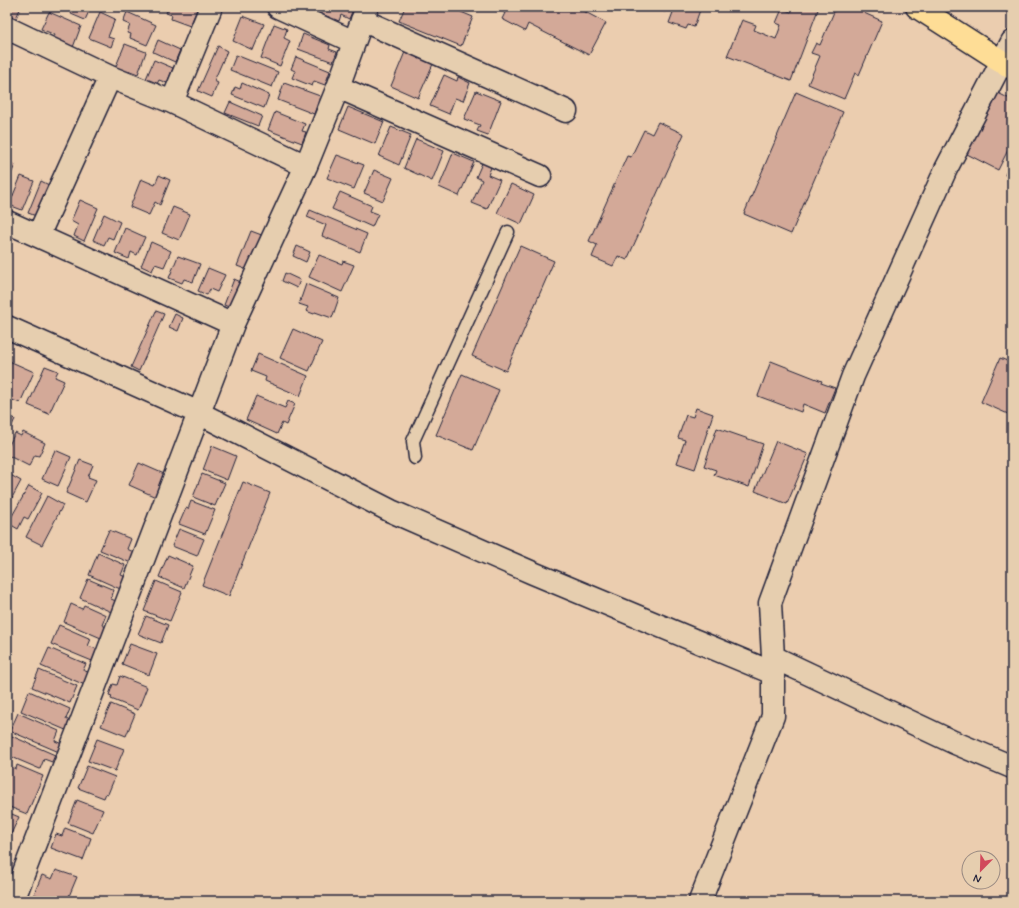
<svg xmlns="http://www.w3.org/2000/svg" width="1019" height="908" viewBox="0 0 1019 908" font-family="Mynerve,sans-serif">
  <rect width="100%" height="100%" fill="#ebcdaf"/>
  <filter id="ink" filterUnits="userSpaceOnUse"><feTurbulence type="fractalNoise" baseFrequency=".025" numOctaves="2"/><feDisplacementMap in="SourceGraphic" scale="8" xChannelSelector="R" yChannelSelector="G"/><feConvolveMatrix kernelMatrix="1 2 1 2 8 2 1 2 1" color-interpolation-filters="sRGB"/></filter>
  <g filter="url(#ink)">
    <path fill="#d3a998" stroke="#22223b" d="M7 7H21L16 18 7 15Z
      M74 7H91L85 20 71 14Z
      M169 7H198L190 26 171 19 172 15 166 13Z
      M321 7H354L349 19 341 15 339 21 319 13Z
      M405 7H449L473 17 461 46 399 21Z
      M494 7H576L606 23 589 55 528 24 525 31 502 19 505 13Z
      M652 7H667L665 12Z
      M675 7H701L694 27 688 25 686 29 669 23Z
      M794 7H819L791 81 727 56 742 20 756 25 754 30 776 39 781 25 776 23 782 9 791 12Z
      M836 7H863L866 8 864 13 882 21 859 75 855 73 844 99 808 84 820 56 811 53 816 43 820 45Z
      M49 12 81 26 72 50 52 42 55 35 41 29Z
      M100 12 115 19 108 37 114 39 111 47 89 38Z
      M127 12 156 25 147 45 130 38 131 34 127 33 130 25 123 22Z
      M243 16 264 24 253 50 233 41Z
      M274 24 287 29 284 38 290 41 280 66 261 58Z
      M303 34 330 45 329 49 337 52 333 62 298 49Z
      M158 40 180 50 175 62 153 52Z
      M125 44 146 52 138 74 130 71 128 76 114 71Z
      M218 46 227 51 214 81 218 83 212 97 198 91Z
      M405 52 433 64 418 98 391 86Z
      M236 55 278 72 272 87 230 70Z
      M296 57 330 71 325 85 314 81 312 86 292 78 295 71 291 69Z
      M154 60 173 68 167 83 159 80 156 86 145 81Z
      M444 75 457 81 458 77 470 83 463 101 455 98 449 114 430 106Z
      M242 83 269 95 264 108 232 95 235 87 240 89Z
      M284 83 320 96 314 114 278 100Z
      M476 91 501 101 488 135 477 131 480 125 464 119Z
      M796 92 843 112 791 234 744 214Z
      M996 92 1012 100V142L998 170 965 153Z
      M230 102 262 116 258 126 225 113Z
      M348 107 384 122 375 144 339 129Z
      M275 112 305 124 302 131 306 132 302 143 268 130Z
      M658 122 684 134 627 260 618 256 613 266 592 257 597 245 589 241 627 156 631 157 644 130 652 134Z
      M391 127 411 135 399 165 379 156Z
      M416 139 444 151 432 181 404 168Z
      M453 153 474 162 459 196 439 187Z
      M337 155 364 165 354 189 327 178Z
      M1012 159V178L1005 175Z
      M483 161 492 165 488 175 500 180 487 209 472 203 482 180 476 177Z
      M7 162 15 165 7 183Z
      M374 170 393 178 383 201 364 193Z
      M159 175 170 180 160 205 155 202 149 215 130 207 141 179 155 185Z
      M21 176 34 181 22 210 9 205Z
      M41 181 51 186 39 217 28 213Z
      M511 184 534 195 521 224 497 213Z
      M340 192 372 206 370 211 378 214 372 227 332 209Z
      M80 200 98 208 84 241 74 236 78 225 71 221Z
      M173 207 190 214 179 240 162 233Z
      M310 210 367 234 360 252 322 236 326 225 307 217Z
      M104 214 120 222 113 239 108 237 104 245 93 240Z
      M125 228 145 237 137 255 131 252 129 259 115 253Z
      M251 231 267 237 253 272 237 266Z
      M151 242 171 251 164 267 155 264 152 271 141 266Z
      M297 246 310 252 306 262 293 256Z
      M520 246 554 261 506 371 472 356Z
      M319 255 342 264 343 261 354 265 342 292 309 277Z
      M178 256 200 264 193 282 184 279 182 283 169 278Z
      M208 268 225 275 217 292 210 289 207 295 198 291Z
      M285 273 300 280 297 288 282 281Z
      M234 279 250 286 236 310 224 305Z
      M306 284 339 298 332 318 315 312 314 314 306 311 308 307 299 304Z
      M156 311 164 314 139 371 131 367Z
      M175 314 183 318 178 331 169 327Z
      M293 329 322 342 309 371 280 358Z
      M258 354 308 376 300 396 265 381 266 377 251 371Z
      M1000 358 1012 363V406L1008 414 981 402Z
      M7 360 34 372 20 403 7 398Z
      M771 361 822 381 821 383 835 388 825 413 803 404 801 412 758 396Z
      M45 366 58 371 55 377 64 381 49 414 28 405Z
      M462 374 499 390 473 450 436 435Z
      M256 396 285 408 288 401 295 404 286 425 282 423 277 434 246 420Z
      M696 408 713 414 695 469 677 463 685 440 678 438 686 415 693 417Z
      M7 416 15 419 7 436Z
      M717 428 763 444 749 487 714 475 716 470 704 466Z
      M23 432 45 443 39 456 35 455 29 466 7 455V449L15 433 21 436Z
      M776 441 808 454 787 504 755 491Z
      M212 446 236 456 227 480 203 470Z
      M55 450 71 457 58 486 42 479Z
      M80 460 93 465 88 477 96 480 86 502 66 493Z
      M139 463 171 477 158 498 129 485Z
      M7 473 21 481 7 507Z
      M202 474 225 483 215 506 193 497Z
      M243 482 270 493 229 596 202 585Z
      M29 486 42 493 28 519 24 517 18 529 8 523Z
      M47 496 63 505 42 545 26 537Z
      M191 501 215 510 205 534 179 524 186 508 188 509Z
      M179 529 204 539 197 556 172 546Z
      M109 530 131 539 127 549 140 555 136 565 100 550Z
      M98 553 125 565 121 575 133 580 127 592 89 575Z
      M168 555 193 566 184 588 159 577Z
      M88 579 114 590 111 599 123 604 118 615 80 598Z
      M156 581 182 592 170 621 144 611Z
      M71 604 82 609 84 605 106 615 102 625 106 627 101 638 64 622Z
      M146 616 168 625 161 643 138 634Z
      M59 625 91 639 88 646 97 649 92 661 51 644Z
      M130 644 157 654 149 675 122 664Z
      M49 648 86 664 83 670 90 673 85 685 41 666Z
      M39 670 77 686 70 703 32 687Z
      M120 676 147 687 138 710 111 699 112 696 109 695 113 684 117 685Z
      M29 691 70 709 66 719 72 722 68 731 21 711Z
      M111 704 135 714 126 736 101 726Z
      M18 713 59 731 55 741 62 744 59 752 10 731Z
      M7 734 55 755 52 762 44 759 40 769 7 755Z
      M97 739 124 749 115 771 88 761Z
      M7 765 16 769 17 765 43 776 27 814 7 806Z
      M87 766 115 777 108 794 106 793 104 798 78 788Z
      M77 800 103 810 93 833 68 823Z
      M7 812 19 817 11 834 7 833Z
      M65 828 91 838 83 860 51 848 56 834 62 836Z
      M56 870 77 877 67 901H50L34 894 42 875 52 879Z"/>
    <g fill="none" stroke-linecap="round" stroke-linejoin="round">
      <defs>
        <path id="lane" d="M415 458 413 441 508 232"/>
        <path id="street" d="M278 7 354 42
          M362 20 566 111
          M7 28 110 77 172 102 306 166
          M338 87 540 176
          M172 102 211 7
          M7 222 233 324
          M38 236 110 77
          M7 327 199 413 391 511 533 573 773 673
          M773 657 953 742 1012 767
          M13 901 233 324 306 166 338 87 367 7
          M700 901 773 716V657L770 603 853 376 946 169 1012 42"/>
        <path id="primary" d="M917 7 1012 68"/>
      </defs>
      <use href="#lane" stroke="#22223b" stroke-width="15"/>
      <use href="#street" stroke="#22223b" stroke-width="25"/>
      <use href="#primary" stroke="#22223b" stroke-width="25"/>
      <use href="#lane" stroke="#e6ceaf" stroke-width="12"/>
      <use href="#street" stroke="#e6ceaf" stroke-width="22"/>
      <use href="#primary" stroke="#fedd96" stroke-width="22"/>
    </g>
  </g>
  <rect width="1019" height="908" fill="none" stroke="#e6ceaf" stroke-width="24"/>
  <rect x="12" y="12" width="995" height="884" fill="none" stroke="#22223b" stroke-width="1.5" filter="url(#ink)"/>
  <g transform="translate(981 870) rotate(203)"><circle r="19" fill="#e6ceaf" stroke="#988981"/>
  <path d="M0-3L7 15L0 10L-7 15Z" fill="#d1495b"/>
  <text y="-6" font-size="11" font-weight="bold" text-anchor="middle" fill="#22223b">N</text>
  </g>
</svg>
